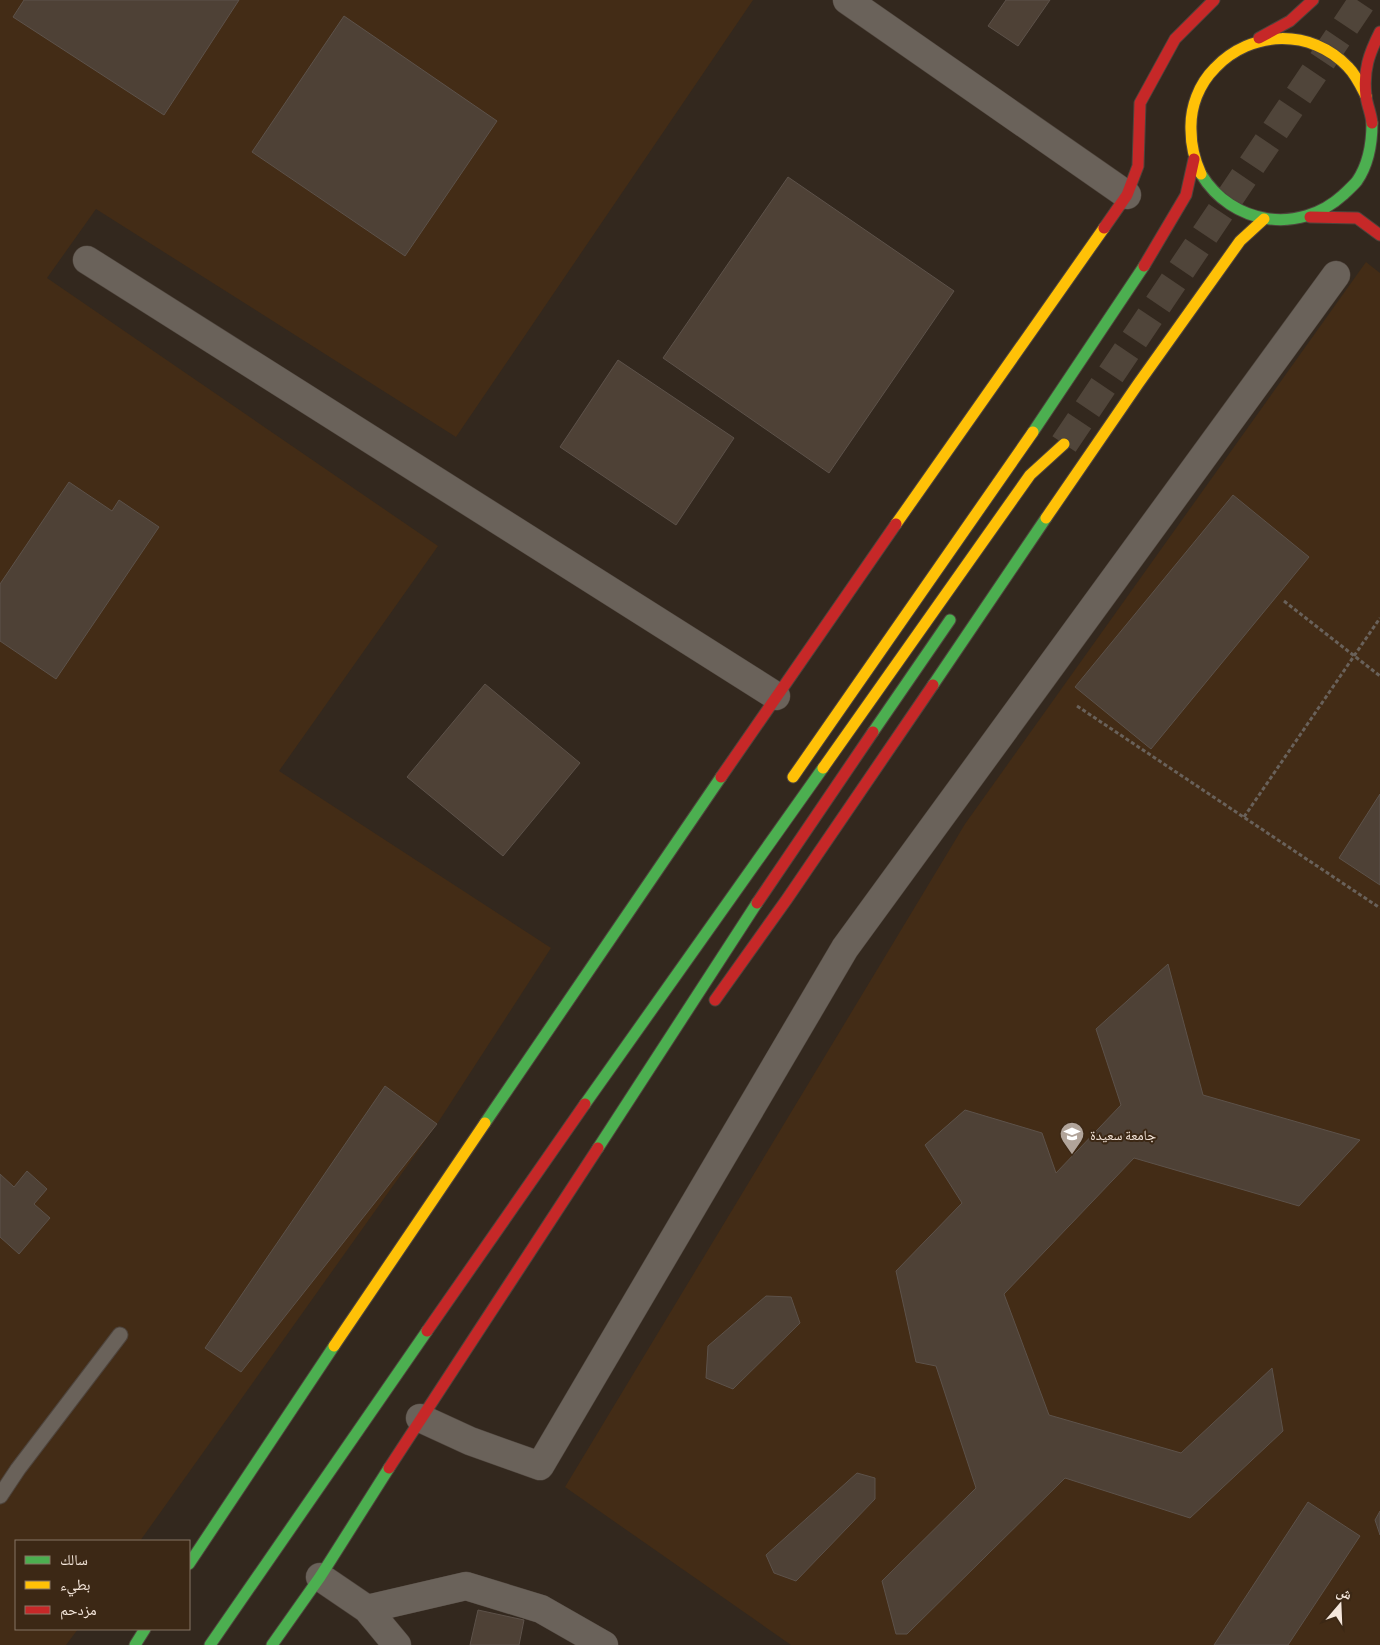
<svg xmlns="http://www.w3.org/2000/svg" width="1380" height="1645" viewBox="0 0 1380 1645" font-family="Commissioner,'Noto Naskh Arabic',sans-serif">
  <rect width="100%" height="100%" fill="#33281e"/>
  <path fill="#432c16" d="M0 0H753L456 437 96 209 47 278 438 546 279 771 551 948 437 1124 140 1541H16V1629H78L66 1645H0Z
    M1366 262 1380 273V1645H791L565 1487 965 824Z"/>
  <path fill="#4e4136" stroke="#5d524a" d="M24 0H239L164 115 13 17Z
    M1006 0H1050L1018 46 988 26Z
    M344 16 497 121 405 256 252 152Z
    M788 177 954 291 829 473 663 358Z
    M618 360 734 438 676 525 560 447Z
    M69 482 112 511 119 500 159 527 56 679 0 641V584Z
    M1233 495 1309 557 1151 749 1075 687Z
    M485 684 580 763 503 856 407 777Z
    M1380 794V885L1339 858Z
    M1168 964 1203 1095 1360 1140 1299 1206 1134 1158 1004 1294 1049 1415 1181 1453 1272 1368 1283 1431 1190 1518 1065 1478 907 1634H896L882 1581 976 1488 936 1366 916 1362 896 1271 962 1203 925 1145 965 1110 1042 1133 1056 1173 1121 1105 1096 1029Z
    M385 1086 437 1124 241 1372 205 1348Z
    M27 1171 47 1189 34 1204 50 1218 19 1254 0 1237V1174L14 1187Z
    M766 1296 791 1297 800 1323 733 1389 706 1378 708 1346Z
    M857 1473 875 1478V1499L796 1581 774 1573 766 1555Z
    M1308 1502 1360 1536 1288 1645H1214Z
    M1380 1511V1535L1375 1520Z
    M478 1610 524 1620 519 1645H470Z"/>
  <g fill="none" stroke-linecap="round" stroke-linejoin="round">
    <path stroke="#50453a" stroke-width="28" stroke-dasharray="28 14" stroke-linecap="butt" d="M1064 444 1363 0"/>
    <defs>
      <path id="lane" d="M0 1496 18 1469 120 1335"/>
      <path id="street" d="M847 0 1127 195
        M87 260 776 696
        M420 1418 470 1441 540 1466 845 948 1336 275
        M320 1577 367 1609 397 1645
        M367 1609 466 1586 541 1609 604 1645"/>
      <path id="fast" d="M1201 174C1232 225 1299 235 1343 195 1347 191 1353 186 1357 181 1368 165 1372 142 1372 123
        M1033 432 1144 266
        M933 685 1046 518
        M873 732 950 620
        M585 1104 823 768
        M485 1123 721 777
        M598 1148 757 903
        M189 1564 334 1346
        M135 1645 145 1629
        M210 1645 427 1331
        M272 1645 320 1577 389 1468"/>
      <path id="slow" d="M1201 174C1194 159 1191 146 1191 130 1190 107 1199 84 1215 68 1251 30 1311 28 1348 67 1356 75 1361 86 1366 96
        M1046 518 1138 384 1240 241 1264 219
        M896 524 1104 228
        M823 768 1030 475 1064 444
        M793 777 1033 432
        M334 1346 485 1123"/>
      <path id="jam" d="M1259 38 1290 21 1313 0
        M1372 123C1371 113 1367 105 1366 96 1363 70 1369 54 1380 32
        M1310 217 1357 218 1380 235
        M1104 228 1127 195 1138 166 1140 103 1175 39 1214 0
        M1144 266 1186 195 1194 159
        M721 777 896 524
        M757 903 873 732
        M715 1000 787 899 933 685
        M427 1331 585 1104
        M389 1468 598 1148"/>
    </defs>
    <use href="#lane" stroke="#4e443c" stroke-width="17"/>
    <use href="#street" stroke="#4e443c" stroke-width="29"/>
    <use href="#fast" stroke="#4e443c" stroke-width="13"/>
    <use href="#slow" stroke="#4e443c" stroke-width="13"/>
    <use href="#jam" stroke="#4e443c" stroke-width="13"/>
    <path stroke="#69615a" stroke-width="3" stroke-dasharray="4 2.5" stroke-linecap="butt" d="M1284 601 1380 676
      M1077 706 1380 908
      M1244 817 1380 618"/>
    <use href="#lane" stroke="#6a625a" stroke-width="15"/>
    <use href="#street" stroke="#6a625a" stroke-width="28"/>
    <use href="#fast" stroke="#4caf50" stroke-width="11"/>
    <use href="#slow" stroke="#ffc107" stroke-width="11"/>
    <use href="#jam" stroke="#c62828" stroke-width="11"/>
  </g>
  <defs>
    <symbol id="university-pin" viewBox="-11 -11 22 30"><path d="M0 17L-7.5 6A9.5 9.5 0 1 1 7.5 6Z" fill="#b1a49a" stroke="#3c2815"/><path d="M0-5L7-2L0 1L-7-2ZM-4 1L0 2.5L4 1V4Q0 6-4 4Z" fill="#fff"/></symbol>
  </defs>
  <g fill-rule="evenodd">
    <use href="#university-pin" x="1058" y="1120" width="28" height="38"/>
  </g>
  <g text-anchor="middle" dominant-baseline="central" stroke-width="4" stroke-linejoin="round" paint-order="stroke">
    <g font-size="14" fill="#f5e7dc" stroke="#3c2815" text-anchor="start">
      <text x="1090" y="1134">جامعة سعيدة</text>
    </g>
  </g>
  <rect x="15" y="1540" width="175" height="90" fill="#3c2815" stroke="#867465"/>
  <rect x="25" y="1556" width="25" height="8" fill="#4caf50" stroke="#867465"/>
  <text x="60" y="1565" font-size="15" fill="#f5e7dc">سالك</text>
  <rect x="25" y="1581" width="25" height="8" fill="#ffc107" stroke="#867465"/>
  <text x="60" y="1590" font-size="15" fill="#f5e7dc">بطيء</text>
  <rect x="25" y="1606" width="25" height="8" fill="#c62828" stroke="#867465"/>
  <text x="60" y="1615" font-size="15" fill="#f5e7dc">مزدحم</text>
  <g transform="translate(1340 1605) rotate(19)" stroke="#3c2815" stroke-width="4" paint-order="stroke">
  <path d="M0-4L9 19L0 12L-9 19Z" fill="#f5e7dc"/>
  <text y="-8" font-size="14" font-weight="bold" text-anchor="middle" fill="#f5e7dc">ش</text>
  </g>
</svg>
